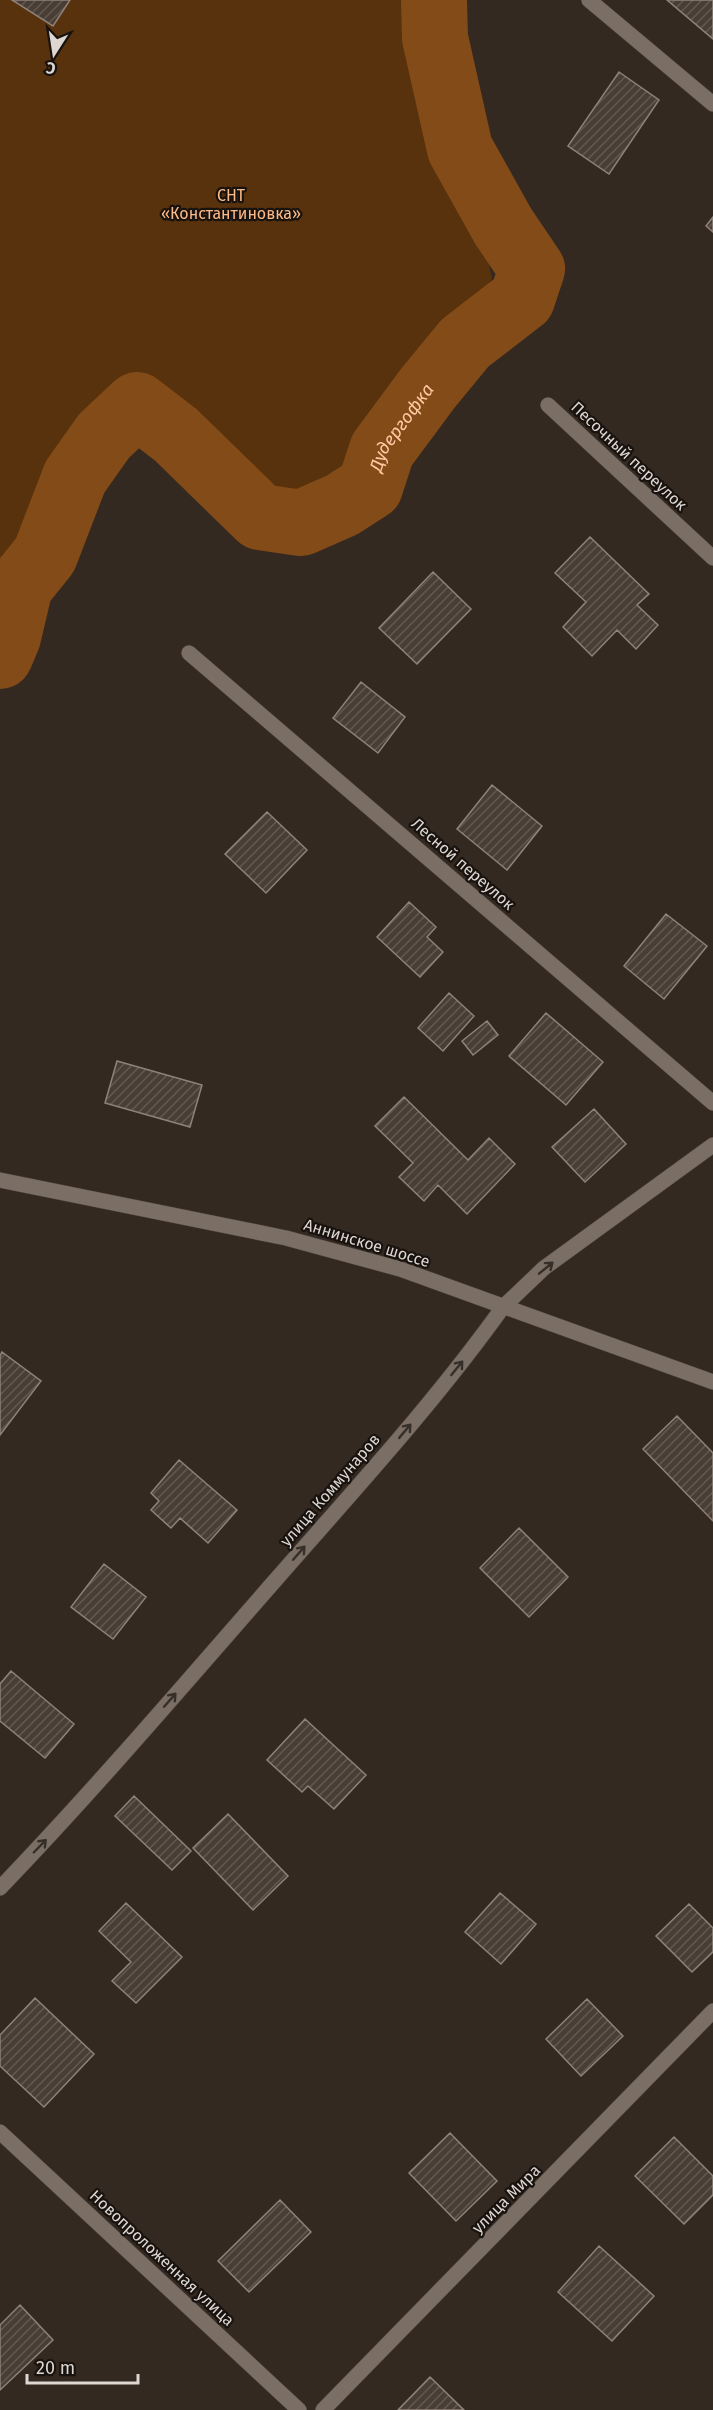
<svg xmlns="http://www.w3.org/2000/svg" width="713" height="2410" viewBox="0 0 713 2410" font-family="'Fira Sans',sans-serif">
  <defs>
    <pattern id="building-hatch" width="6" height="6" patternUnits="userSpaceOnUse" patternTransform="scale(1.5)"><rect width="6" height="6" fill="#493e35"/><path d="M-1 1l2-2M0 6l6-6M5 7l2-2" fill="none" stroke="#635951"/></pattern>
  </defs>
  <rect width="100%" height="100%" fill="#342921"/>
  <path fill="#58310d" d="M0 0H407L429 149 483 235 492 279 438 349 355 468 314 497 267 491 166 399 115 388 66 453 34 525 0 563Z"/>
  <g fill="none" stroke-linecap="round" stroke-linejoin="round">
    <path stroke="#834b17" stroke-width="66" id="s1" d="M0 656 8 637 20 586 45 555 75 477 104 436 137 405 176 435 260 517 301 523 342 505 370 487 382 450 428 388 465 343 522 299 532 269 503 226 460 149 435 38 434 0"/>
  </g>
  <path fill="url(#building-hatch)" stroke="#8f8279" stroke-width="1.5" d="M12 0H70L53 26Z
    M667 0H713V39Z
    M619 72 659 100 609 174 568 146Z
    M713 217V232L706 226Z
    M590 537 649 594 637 605 658 625 636 649 617 630 592 656 563 627 586 602 555 573Z
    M433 572 471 609 417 664 379 628Z
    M361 682 405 717 378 753 333 718Z
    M492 785 542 826 507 870 457 829Z
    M267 812 307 850 266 893 225 854Z
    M409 902 436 927 427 937 443 952 420 977 377 937Z
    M666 914 707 946 664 999 624 966Z
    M449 993 474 1016 443 1051 418 1028Z
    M546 1013 603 1062 566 1105 509 1056Z
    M487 1021 498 1035 473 1055 462 1041Z
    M117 1061 202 1085 190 1127 105 1103Z
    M404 1097 468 1160 489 1138 515 1164 467 1214 438 1185 424 1201 399 1177 413 1163 375 1126Z
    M594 1109 626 1144 585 1182 552 1147Z
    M2 1352 41 1381 0 1435V1356Z
    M677 1416 713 1453V1521L643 1449Z
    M179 1460 237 1510 208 1543 180 1518 171 1528 151 1510 159 1501 151 1493Z
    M519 1528 568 1577 529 1617 480 1568Z
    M104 1564 146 1597 113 1639 71 1607Z
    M11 1671 74 1724 45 1758 0 1721V1684Z
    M305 1719 366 1775 334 1809 308 1786 302 1792 267 1760Z
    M134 1796 191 1851 172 1870 115 1816Z
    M228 1814 288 1876 253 1910 193 1848Z
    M500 1893 536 1924 501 1964 465 1932Z
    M126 1903 182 1957 136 2003 112 1981 131 1962 99 1931Z
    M689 1904 713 1928V1952L692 1972 656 1936Z
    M35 1998 94 2054 44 2107 0 2066V2035Z
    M587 1999 623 2036 581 2076 546 2039Z
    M450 2133 497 2181 456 2221 409 2173Z
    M674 2137 713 2176V2195L684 2224 635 2176Z
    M280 2200 311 2232 249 2292 218 2261Z
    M599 2246 654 2296 612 2341 558 2292Z
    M20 2305 53 2340 0 2390V2325Z
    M430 2377 464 2410H398Z"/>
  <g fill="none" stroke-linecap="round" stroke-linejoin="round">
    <defs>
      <path id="street" d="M589 0 713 104
        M548 405 713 558
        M189 653 713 1103
        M503 1307 544 1268 713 1145
        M0 2132 299 2410
        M323 2410 713 2011"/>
      <path id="secondary" d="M0 1180 286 1238 400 1269 713 1382
        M0 1888C97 1787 187 1681 279 1576 356 1488 435 1402 503 1307"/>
    </defs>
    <use href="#street" stroke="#4d453e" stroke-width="16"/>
    <use href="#secondary" stroke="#4d453e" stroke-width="16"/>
    <use href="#street" stroke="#7b6f65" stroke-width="15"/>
    <use href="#secondary" stroke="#7b6f65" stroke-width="15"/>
  </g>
  <defs><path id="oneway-shaft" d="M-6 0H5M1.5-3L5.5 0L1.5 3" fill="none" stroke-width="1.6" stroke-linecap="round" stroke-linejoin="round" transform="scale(1.5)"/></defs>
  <g stroke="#362f29">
    <use href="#oneway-shaft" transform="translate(546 1268) rotate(-39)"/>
    <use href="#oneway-shaft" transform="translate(457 1368) rotate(-51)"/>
    <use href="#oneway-shaft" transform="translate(405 1431) rotate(-50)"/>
    <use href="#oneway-shaft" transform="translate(299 1553) rotate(-49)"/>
    <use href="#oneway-shaft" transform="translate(170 1700) rotate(-49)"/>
    <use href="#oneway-shaft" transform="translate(40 1846) rotate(-46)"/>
  </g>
  <g text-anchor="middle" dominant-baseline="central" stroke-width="4.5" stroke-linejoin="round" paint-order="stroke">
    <g font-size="16" fill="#feba86" stroke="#18130f">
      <text x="231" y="195">СНТ<tspan x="231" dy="18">«Константиновка»</tspan></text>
    </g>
    <g font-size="16" fill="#ddd6d1" stroke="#18130f">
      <text transform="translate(629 456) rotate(43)">Песочный переулок</text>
      <text transform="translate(463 864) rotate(41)">Лесной переулок</text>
      <text transform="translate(367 1243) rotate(17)">Аннинское шоссе</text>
      <text transform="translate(330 1490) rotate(-49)">улица Коммунаров</text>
      <text transform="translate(506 2199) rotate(-45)">улица Мира</text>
      <text transform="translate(162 2258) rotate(43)">Новопроложенная улица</text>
    </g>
    <g font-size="18" font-style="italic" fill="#fecaa4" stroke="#18130f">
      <text stroke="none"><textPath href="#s1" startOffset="646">Дудергофка</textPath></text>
    </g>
  </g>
  <g transform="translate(54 54) rotate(192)" stroke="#18130f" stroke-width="4.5" paint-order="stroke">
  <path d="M0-4.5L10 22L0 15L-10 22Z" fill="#ddd6d1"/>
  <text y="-9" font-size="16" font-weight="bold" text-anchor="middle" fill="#ddd6d1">С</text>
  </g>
  <path d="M27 2374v9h111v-9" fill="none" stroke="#ddd6d1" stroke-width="3"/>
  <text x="36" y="2374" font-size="18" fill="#ddd6d1" stroke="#18130f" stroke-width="4.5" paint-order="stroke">20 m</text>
</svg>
